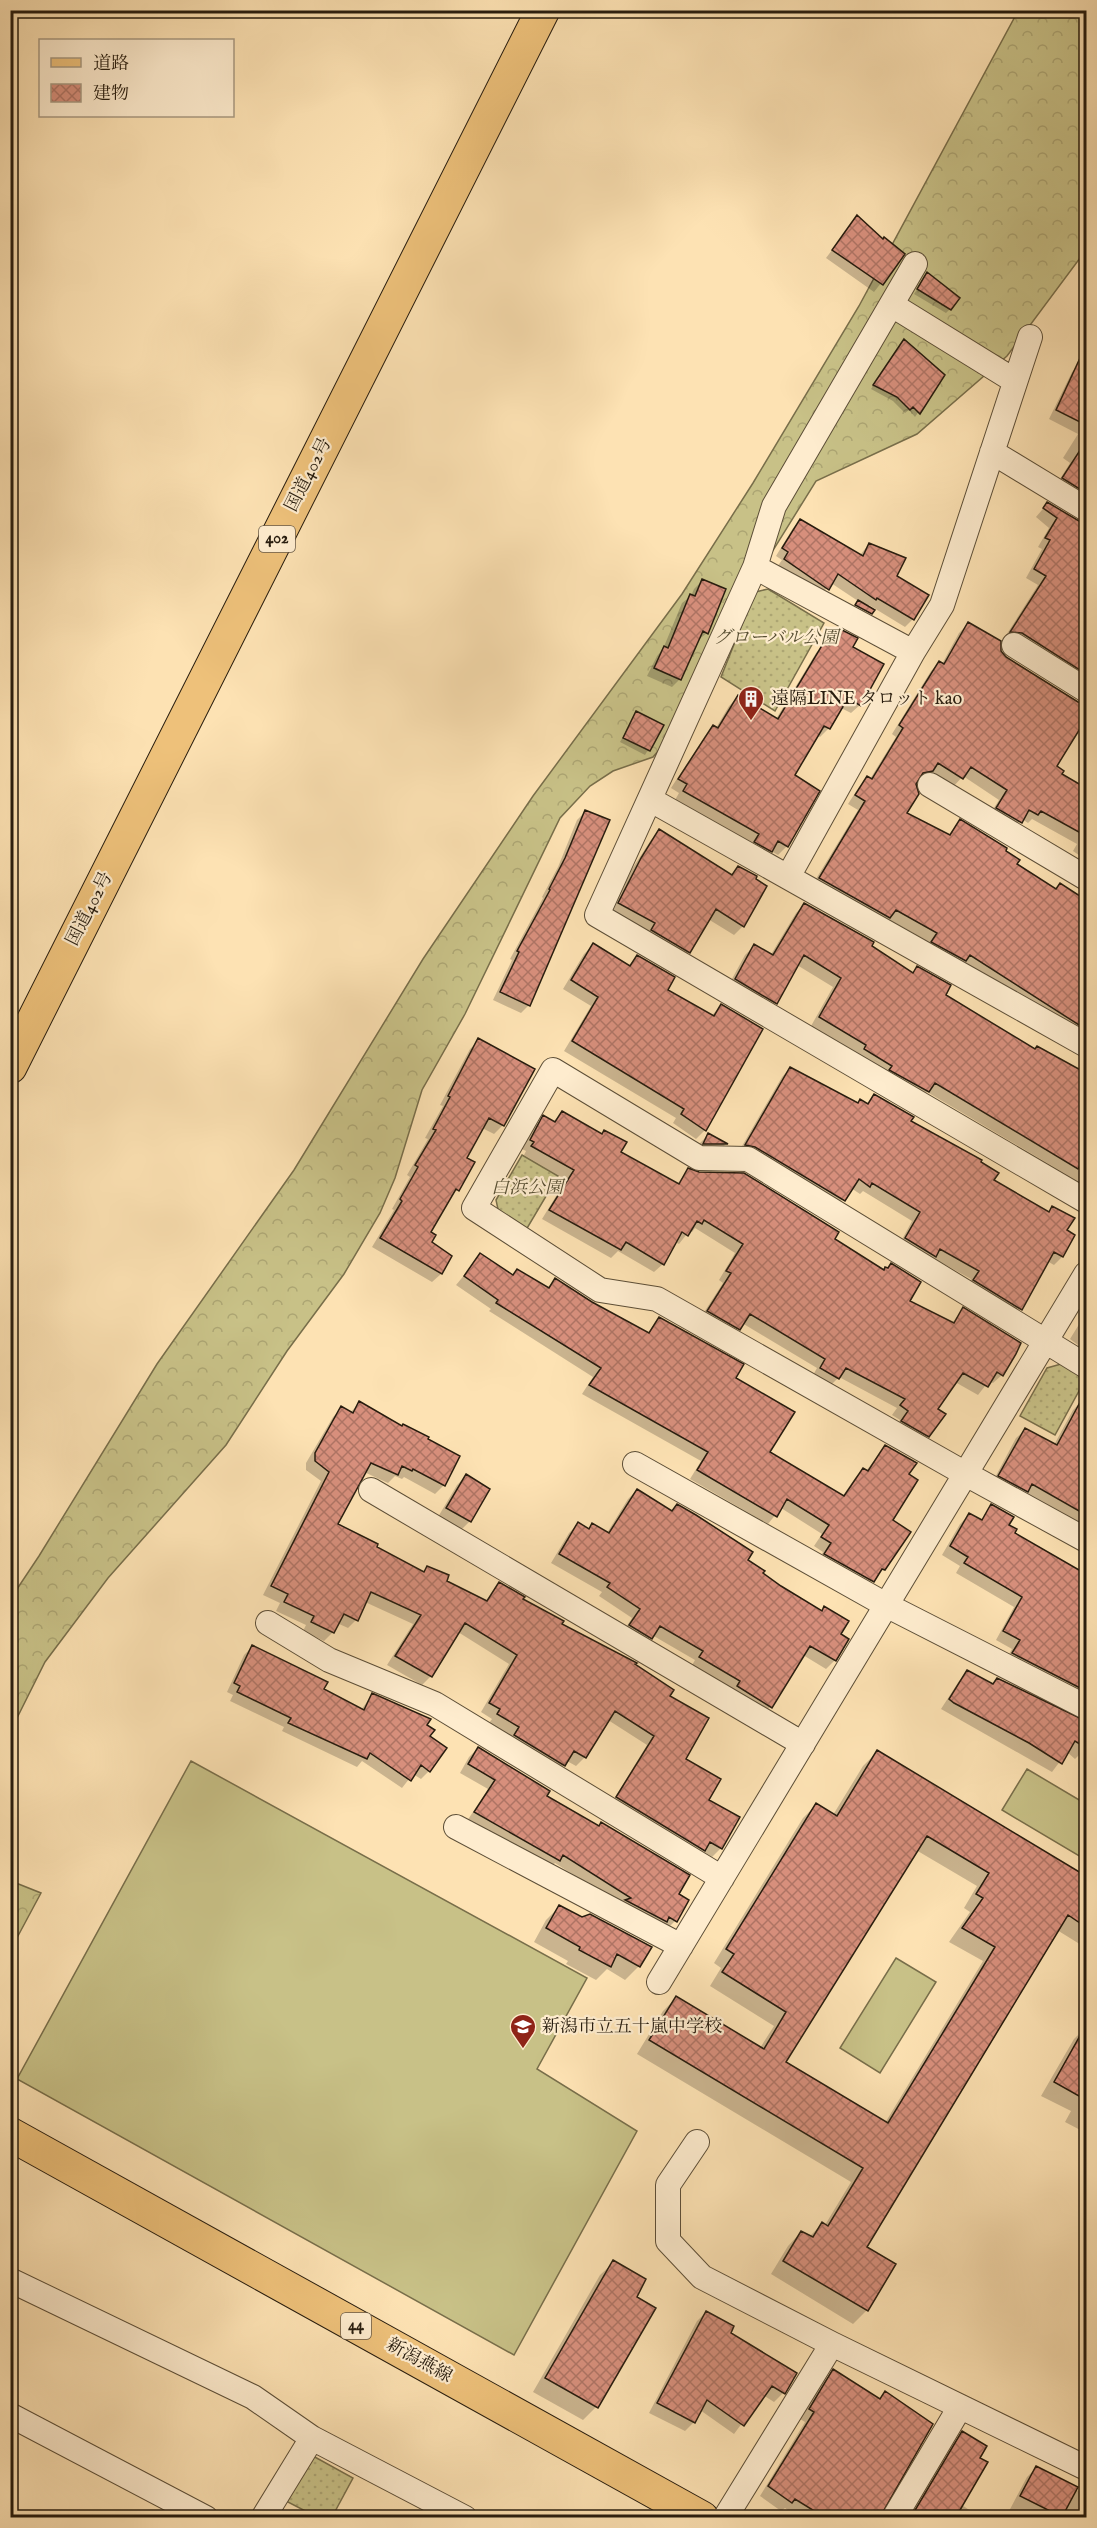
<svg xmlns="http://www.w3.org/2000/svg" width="1097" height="2528" viewBox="0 0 1097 2528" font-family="'IM FELL English','Noto Serif JP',serif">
  <defs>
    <pattern id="grass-dots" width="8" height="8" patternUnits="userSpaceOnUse" patternTransform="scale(1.5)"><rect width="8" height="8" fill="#c8c187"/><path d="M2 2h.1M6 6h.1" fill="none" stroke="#aca573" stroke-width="1.8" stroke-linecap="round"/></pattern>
    <pattern id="forest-crowns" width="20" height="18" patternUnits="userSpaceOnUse" patternTransform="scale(1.5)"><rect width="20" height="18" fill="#c8c187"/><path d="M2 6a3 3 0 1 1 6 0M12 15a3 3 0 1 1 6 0" fill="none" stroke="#aca573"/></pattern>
    <pattern id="building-cross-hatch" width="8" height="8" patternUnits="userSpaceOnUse" patternTransform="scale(1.5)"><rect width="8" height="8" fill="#d78f7c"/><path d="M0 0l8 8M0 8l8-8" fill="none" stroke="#ae7464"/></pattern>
  </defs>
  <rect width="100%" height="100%" fill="#fde2b3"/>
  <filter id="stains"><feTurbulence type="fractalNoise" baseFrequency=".00333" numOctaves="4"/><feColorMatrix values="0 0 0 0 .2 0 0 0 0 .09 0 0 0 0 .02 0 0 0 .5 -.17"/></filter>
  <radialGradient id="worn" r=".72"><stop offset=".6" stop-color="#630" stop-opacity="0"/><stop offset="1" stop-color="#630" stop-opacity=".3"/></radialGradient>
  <path fill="url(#grass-dots)" stroke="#786e4a" stroke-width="1.5" d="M768 589 824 623 775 711 721 677 755 592Z
    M522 1155 558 1176 526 1230 499 1214 496 1200Z
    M1061 1364 1086 1378 1055 1435 1020 1416 1047 1368Z
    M313 2456 353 2478 332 2517H317L282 2499Z"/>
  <path fill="url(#forest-crowns)" stroke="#786e4a" stroke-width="1.5" d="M1018 11H1086V250L1007 356 917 434 816 481 759 573 676 730 653 757 613 771 590 786 560 818 465 1014 422 1090 395 1178 380 1213 344 1274 287 1351 226 1445 108 1578 45 1662 11 1730V1598L39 1556 157 1364 294 1170 423 959 533 796 682 594 753 483 859 306Z
    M11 1881 41 1893 11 1949Z"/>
  <path fill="#c8c187" stroke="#786e4a" stroke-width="1.5" d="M191 1761 587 1978 537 2069 637 2131 514 2355 17 2079Z
    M1027 1769 1086 1804V1860L1002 1810Z
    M896 1958 936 1982 880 2073 840 2048Z"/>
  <path fill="#0003" fill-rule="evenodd" d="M857 217 882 241 903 255 874 292 826 258Z
    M927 274 950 309 946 313 914 294Z
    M900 345 943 376 915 417 909 410 905 413 893 401 871 389Z
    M1080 364 1086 367V507L1055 487 1070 463 1063 458 1078 434 1049 419 1072 372Z
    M1047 504 1086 524V689L1012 641 1003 640 1038 585 1026 578 1042 549 1038 547 1049 528 1036 517Z
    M800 521 860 555 869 544 895 577 913 619 905 627 869 605 867 607 831 583 820 596 777 567 782 560 776 556 793 528Z
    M702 581 707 633 698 640 680 679 672 687 647 676 657 656 663 649 682 603 691 596 694 589Z
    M968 624 1005 658 1078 704H1086V716L1054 767 1060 775 1086 790V860L1073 851 1077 844 1032 819 1028 823 1022 819 1012 831 988 817 999 800 963 776 953 787 930 772 922 780H916L905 814 948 836 960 821 1004 851 1015 864 1055 890 1060 885 1082 899 1086 894V1024L1081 1029 924 951 929 942 888 919 880 926 811 887 858 810 848 804 859 787 867 778 870 779 896 737 892 734 931 671 939 663 942 664 959 633Z
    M840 631 851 647 860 705 851 713 841 708 829 728 820 737 817 735 793 776 787 846 778 855 771 851 762 859 675 800 679 793 671 788 705 736 714 727 716 728 729 706 738 697 776 719 816 653 824 644 827 646Z
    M636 713 662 726 645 755 620 742Z
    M585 812 529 1005 521 1013 493 1000 512 960 510 959 543 898 542 897 558 867 577 820Z
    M660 831 731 875 739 867 743 926 734 935 708 919 689 952 680 961 610 912 632 869 651 840Z
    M804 905 911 974 917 968 944 995 1035 1050 1038 1048 1086 1075V1186L927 1092 919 1100 856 1058 859 1054 811 1026 833 987 797 965 776 1003 767 1011 727 988 745 955 754 946 770 956 796 913Z
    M593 945 628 966 637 957 666 991 711 1016 721 1006 705 1130 696 1139 673 1123 676 1118 564 1051 591 1006 563 989 584 954Z
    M479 1040 503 1125 494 1134 482 1128 465 1158 473 1163 429 1233 430 1242 450 1256 441 1274 432 1282 372 1247 394 1210 392 1209 410 1177 407 1175 428 1139 425 1138 443 1106 440 1105 470 1049Z
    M790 1068 857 1104H866L875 1096 992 1181 1047 1213 1053 1208 1065 1231 1073 1235 1062 1257 1054 1265 1047 1261 1020 1309 1012 1317 966 1289 971 1279 933 1258 898 1247 912 1221 863 1191 860 1194 851 1188 835 1209 738 1153 782 1077Z
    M562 1113 601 1135 604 1131 619 1152 677 1184 688 1170 833 1240 884 1271 891 1265 908 1301 952 1323 963 1309 1002 1375 993 1383 989 1381 978 1395 955 1382 936 1409 928 1436 919 1445 893 1430 900 1420 892 1415 897 1408 839 1377 829 1387 812 1377 817 1368 742 1323 730 1337 699 1320 723 1283 719 1280 735 1253 695 1228 692 1232 690 1230 679 1244 675 1242 663 1264 654 1272 618 1251 611 1258 542 1219 566 1180 524 1155 526 1151 522 1149 535 1126 544 1117 553 1122Z
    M708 1135 725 1145 717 1153 695 1152 699 1144Z
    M481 1255 512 1276 517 1271 546 1289 555 1280 591 1303 647 1334 659 1318 734 1379 768 1453 842 1497 855 1478 863 1470 866 1471 885 1447 907 1474 891 1520 883 1569 864 1589 817 1563 823 1552 814 1546 822 1534 781 1508 768 1524 690 1479 701 1461 582 1394 593 1377 489 1311 491 1309 456 1285Z
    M1086 1313V1366L1071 1356 1078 1345 1070 1339Z
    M1082 1401 1086 1404V1529L991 1485 1016 1438 1025 1430 1054 1445 1073 1410Z
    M359 1403 444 1485 435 1494 404 1477 402 1479 395 1476 388 1483 364 1472 336 1524 423 1572 428 1567 445 1582 485 1602 499 1584 668 1697 684 1759 707 1801 721 1848 712 1857 702 1851 695 1859 609 1807 647 1745 608 1720 585 1757 576 1766 567 1761 555 1774 506 1745 511 1736 489 1723 492 1719 481 1712 509 1664 458 1632 431 1676 422 1685 387 1665 413 1624 365 1602 356 1620 348 1628 337 1623 333 1632 324 1641 303 1631 306 1625 276 1611 280 1603 263 1595 321 1481 306 1470V1463L333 1417 342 1408 350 1413Z
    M466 1476 470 1521 461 1530 438 1517 457 1485Z
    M637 1490 671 1512 677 1506 761 1573 821 1612 825 1608 839 1634 835 1660 826 1669 803 1655 770 1707 761 1716 691 1667 695 1660 652 1635 642 1647 621 1635 632 1618 599 1596 602 1592 551 1563 569 1533 578 1524 587 1530 592 1525 607 1533 628 1499Z
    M969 1515 981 1521 984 1518 1086 1575V1706L1004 1663 1012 1649 996 1640 1014 1607 956 1573 960 1566 942 1555 960 1524Z
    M252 1647 322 1690 361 1710 372 1695 428 1736 429 1771 421 1779 413 1774 402 1788 362 1761 357 1767 282 1731 284 1727 230 1701 233 1695 227 1692 244 1655Z
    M968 1672 992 1685 1080 1721H1086V1746L1084 1750 1075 1759 1067 1752 1052 1772 941 1709 959 1681Z
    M478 1748 677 1894 675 1921 667 1929 621 1906 555 1863 550 1868 467 1821 488 1789 460 1773 469 1757Z
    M877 1752 1086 1877V1948L1057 1930 865 2247 894 2264 867 2310 853 2324 771 2274 788 2246 801 2232 809 2237 822 2224 825 2225 851 2182 637 2054 663 2011 676 1998 760 2048 774 2026 710 1986 721 1968 714 1963 803 1818 816 1805 833 1815 863 1766ZM916 1850 977 1886 964 1908 970 1912 949 1942 983 1961 885 2123 784 2063Z
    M559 1907 639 1966 625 1980 607 1969 596 1980 566 1964 568 1961 534 1942 546 1920Z
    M1086 1974V1985L1082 1983Z
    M1086 2027V2133L1065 2122 1071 2111 1041 2096 1074 2039Z
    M614 2262 635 2297 596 2407 583 2420 533 2392 600 2275Z
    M706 2312 729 2334 795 2374 783 2393 774 2402 763 2395 734 2434 700 2410 694 2422 685 2431 649 2413 697 2321Z
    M834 2371 879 2400 885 2393 878 2518H799L785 2508 781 2511 760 2496 805 2422 800 2419 824 2381Z
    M962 2433 978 2458 962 2505 981 2518H908L953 2443Z
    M1036 2468 1086 2495V2518H1019L1008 2513 1027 2477Z"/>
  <path fill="url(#building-cross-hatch)" stroke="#271c0e" stroke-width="1.5" fill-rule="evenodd" d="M857 215 883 239 884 237 905 254 883 285 832 250Z
    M927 272 960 298 951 310 917 289Z
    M904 339 945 375 920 414 913 407 910 410 897 397 873 385Z
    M1086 345V425L1056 410Z
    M1086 441V493L1062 478Z
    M1047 502 1079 521 1086 523V674L1022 633 1010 632 1046 576 1034 569 1050 540 1045 538 1057 518 1043 508Z
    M800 519 863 556 869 543 906 558 897 576 929 595 914 620 877 598 876 600 838 574 829 590 784 559 788 552 782 548Z
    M702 579 726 589 708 634 703 631 681 680 654 668 664 646 668 648 690 594 695 596Z
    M858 600 875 610 872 614 855 605Z
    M968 622 1001 641V651L1006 657 1078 702 1086 704V719L1057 766 1064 771 1062 774 1086 788V836L1041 811 1038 815 1029 810 1022 823 996 808 1007 790 971 767 963 779 938 763 933 771 923 773 916 784 919 794 907 813 950 835 960 819 1007 848 1006 851 1020 860 1017 864 1056 889 1060 883 1086 900V1011L1079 1025 970 955 966 961 931 942 937 933 896 910 890 918 819 878 865 801 855 795 867 776 872 779 903 728 899 725 939 661 944 664Z
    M840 629 858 638 853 647 884 664 861 706 848 698 830 729 824 726 795 775 820 791 788 847 778 841 772 852 754 842 759 834 683 791 687 784 678 779 713 725 718 728 738 695 778 719 824 642 829 645Z
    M636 711 664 725 650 751 623 738Z
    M585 810 610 820 530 1006 500 992 519 952 517 951 550 890 549 889 565 858Z
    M659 829 732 875 738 866 757 876 756 879 767 886 744 927 716 909 690 953 651 930 655 923 618 903 641 858Z
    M804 903 874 942 872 946 913 973 917 966 951 985 946 995 1035 1049 1037 1046 1086 1073V1154L1078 1169 935 1083 929 1092 889 1070 892 1066 864 1049 866 1045 819 1017 841 978 804 955 777 1004 735 979 754 944 773 955Z
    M593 943 630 966 637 955 675 977 668 990 714 1016 721 1004 763 1029 706 1131 681 1114 684 1109 572 1041 598 997 571 980Z
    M478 1038 535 1069 504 1126 489 1118 467 1158 475 1162 459 1191 456 1189 431 1232 436 1235 432 1242 452 1256 442 1274 380 1238 402 1201 400 1199 418 1167 415 1165 436 1130 433 1129 450 1097 448 1096Z
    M790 1067 858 1103 860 1099 868 1104 874 1094 914 1117 911 1121 982 1160 981 1162 999 1173 994 1180 1049 1212 1052 1206 1075 1218 1067 1230 1075 1235 1063 1257 1054 1252 1022 1310 973 1280 979 1271 940 1249 936 1257 905 1238 920 1212 872 1183 870 1187 859 1179 845 1201 755 1147 745 1145Z
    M562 1111 602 1134 604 1130 627 1142 621 1152 679 1184 688 1168 699 1172 744 1173 839 1232 835 1239 884 1270 885 1267 888 1268 891 1263 921 1282 910 1301 954 1323 963 1307 1021 1343 1016 1354 1003 1376 997 1372 988 1387 963 1373 938 1409 946 1414 929 1437 901 1421 908 1411 900 1405 905 1399 846 1368 839 1379 820 1368 825 1359 750 1314 740 1330 707 1311 731 1273 726 1271 743 1244 704 1220 702 1224 697 1221 688 1236 682 1232 664 1265 626 1242 621 1250 549 1210 574 1170 531 1146 534 1142 530 1140 543 1115 555 1122Z
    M708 1133 728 1144H703Z
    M480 1253 513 1275 517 1269 549 1288 555 1278 592 1302 649 1333 659 1317 744 1364 736 1378 795 1412 770 1452 844 1496 863 1468 868 1471 885 1445 917 1463 909 1474 918 1480 893 1520 911 1532 885 1570 882 1569 874 1582 824 1554 831 1543 821 1537 829 1525 787 1499 777 1517 697 1470 708 1452 589 1385 601 1368 496 1303 498 1300 464 1276Z
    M1086 1391V1515L1032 1484 1028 1492 998 1476 1025 1428 1057 1445Z
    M359 1401 402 1426 403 1424 429 1437 428 1439 460 1456 445 1486 413 1469 412 1471 402 1466 398 1475 371 1463 338 1524 378 1544 377 1547 424 1572 427 1566 449 1575 447 1581 487 1601 499 1582 525 1597 523 1599 564 1621 562 1624 637 1663 635 1664 674 1690 670 1696 709 1718 686 1759 721 1779 709 1800 740 1817 722 1849 710 1842 705 1851 616 1797 654 1736 615 1711 586 1758 574 1751 565 1766 514 1735 519 1727 497 1714 500 1709 489 1703 517 1655 465 1623 432 1677 395 1656 421 1615 371 1592 358 1621 344 1614 334 1633 311 1622 314 1616 284 1602 288 1594 271 1586 329 1472 315 1461V1453L341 1406 353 1413Z
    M466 1474 490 1489 471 1522 446 1508Z
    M637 1489 672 1511 677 1504 696 1515 753 1552 748 1560 765 1571 763 1573 781 1586 822 1611 824 1606 849 1621 841 1634 849 1639 836 1661 810 1646 772 1708 737 1686 740 1681 699 1657 703 1651 660 1626 652 1639 629 1625 640 1609 607 1587 610 1583 559 1554 578 1522 589 1529 592 1523 609 1533Z
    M991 1504 1014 1517 1009 1525 1017 1529 1015 1533 1086 1574V1691L1012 1653 1020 1640 1003 1631 1022 1597 964 1563 968 1557 950 1546 969 1513 982 1520Z
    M252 1645 328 1682 324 1689 364 1710 372 1693 431 1719 427 1725 435 1730 430 1736 447 1748 430 1772 421 1765 411 1781 370 1753 367 1759 288 1723 291 1718 237 1692 240 1686 234 1683Z
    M967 1670 993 1684 997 1678 1086 1721V1748L1075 1741 1062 1764 1029 1743 954 1703 949 1699Z
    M478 1747 550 1791 547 1796 599 1826 601 1822 690 1875 679 1894 689 1900 677 1922 669 1917 667 1922 625 1900 631 1898 563 1855 560 1861 474 1812 495 1780 468 1764Z
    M877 1750 1086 1876V1927L1068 1915 867 2247 896 2264 868 2311 783 2261 801 2231 813 2237 822 2222 828 2226 863 2168 649 2040 676 1996 764 2049 786 2012 722 1972 734 1954 726 1949 816 1803 837 1816ZM927 1836 989 1873 976 1894 983 1898 962 1928 995 1947 888 2123 786 2062Z
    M559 1905 582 1917 590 1914 652 1947 640 1967 617 1954 611 1967 579 1950 580 1947 546 1928Z
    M1086 2025V2100L1054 2082Z
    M613 2260 646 2279 637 2297 656 2308 598 2408 545 2378Z
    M706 2311 734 2326 731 2333 797 2373 785 2394 772 2386 744 2426 707 2400 695 2423 657 2403Z
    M833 2369 880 2399 885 2391 933 2424 880 2517H824L795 2499 792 2503 768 2486 814 2412 809 2409Z
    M962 2431 987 2446 980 2458 988 2462 956 2517H911Z
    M1036 2466 1078 2487 1062 2517 1020 2496Z"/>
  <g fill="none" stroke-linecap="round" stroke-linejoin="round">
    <defs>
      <path id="street" d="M915 264 774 506 755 567 597 915 1086 1201
        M892 305 1015 381
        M992 452 1086 509
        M755 567 913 652
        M1014 645 1086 690
        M930 785 1086 878
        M651 800 1086 1045
        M788 877 913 652 942 605 1030 337
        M1086 1366 748 1159 699 1158 553 1070 474 1208 600 1290 657 1299 964 1473 1086 1540
        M635 1464 886 1605 1086 1707
        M371 1490 803 1744
        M268 1623 329 1660 435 1704 722 1878
        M456 1827 681 1946
        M659 1982 1086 1274
        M697 2142 668 2185V2241L702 2277 832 2344 1086 2468
        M10 2280 253 2397 312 2438 263 2518
        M10 2415 206 2518
        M312 2438 465 2518
        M725 2518 832 2344
        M894 2518 960 2407"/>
      <path id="primary" d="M10 2134 702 2518"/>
      <path id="highway" d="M10 1067 543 10"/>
    </defs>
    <use href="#street" stroke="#5c4e37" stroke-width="26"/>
    <use href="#primary" stroke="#271c0e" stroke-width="35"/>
    <use href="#highway" stroke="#271c0e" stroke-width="35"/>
    <use href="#street" stroke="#feecce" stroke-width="24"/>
    <use href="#primary" stroke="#eec17a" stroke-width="33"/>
    <use href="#highway" stroke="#eec17a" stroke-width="33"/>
  </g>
  <defs>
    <symbol id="building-pin" viewBox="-11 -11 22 30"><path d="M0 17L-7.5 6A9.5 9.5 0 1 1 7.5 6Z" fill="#8f2418" stroke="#feecce"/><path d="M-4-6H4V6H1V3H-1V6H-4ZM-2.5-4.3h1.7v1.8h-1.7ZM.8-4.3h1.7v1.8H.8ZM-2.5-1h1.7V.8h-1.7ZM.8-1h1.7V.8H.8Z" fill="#fff"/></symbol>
    <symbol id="school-pin" viewBox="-11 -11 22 30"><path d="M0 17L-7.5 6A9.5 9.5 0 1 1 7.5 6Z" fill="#8f2418" stroke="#feecce"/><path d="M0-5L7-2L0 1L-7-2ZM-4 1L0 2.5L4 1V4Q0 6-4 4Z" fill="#fff"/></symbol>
  </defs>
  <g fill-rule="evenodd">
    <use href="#building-pin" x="736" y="684" width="30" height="40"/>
    <use href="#school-pin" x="508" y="2012" width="30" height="40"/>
  </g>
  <g text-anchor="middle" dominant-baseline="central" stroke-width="4.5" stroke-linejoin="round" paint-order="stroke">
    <g fill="#feecce" stroke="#685a48" stroke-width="1.5">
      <rect x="259" y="526" width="36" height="26" rx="4.5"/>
      <rect x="341" y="2313" width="30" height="26" rx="4.5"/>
    </g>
    <g font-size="16" font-weight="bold" fill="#271c0e">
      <text x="277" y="539">402</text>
      <text x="356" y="2326">44</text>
    </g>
    <g font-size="18" fill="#271c0e" stroke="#feecce">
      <text transform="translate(309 475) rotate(-63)">国道402号</text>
      <text transform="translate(90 909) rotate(-63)">国道402号</text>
      <text transform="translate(419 2361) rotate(29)">新潟燕線</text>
    </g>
    <g font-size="18" font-style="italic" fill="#574e32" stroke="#feecce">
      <text x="776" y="638">グローバル公園</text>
      <text x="527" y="1188">白浜公園</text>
    </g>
    <g font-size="18" fill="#271c0e" stroke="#feecce" text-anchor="start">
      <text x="771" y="699">遠隔LINE タロット kao</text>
      <text x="542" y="2027">新潟市立五十嵐中学校</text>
    </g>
  </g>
  <rect width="1097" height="2528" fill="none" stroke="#fde2b3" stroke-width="36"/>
  <rect x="12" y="12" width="1073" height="2504" fill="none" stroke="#271c0e" stroke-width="3"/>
  <rect x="18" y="18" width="1061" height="2492" fill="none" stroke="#271c0e" stroke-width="1.5"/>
  <rect x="39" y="39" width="195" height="78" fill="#feecce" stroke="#a89981" stroke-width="1.5"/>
  <rect x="51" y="58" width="30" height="9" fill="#eec17a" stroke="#a89981" stroke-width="1.5"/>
  <text x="93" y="69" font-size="18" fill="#271c0e">道路</text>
  <rect x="51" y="84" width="30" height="18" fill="url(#building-cross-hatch)" stroke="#a89981" stroke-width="1.5"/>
  <text x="93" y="99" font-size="18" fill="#271c0e">建物</text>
  <rect width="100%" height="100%" filter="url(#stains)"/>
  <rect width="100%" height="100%" fill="url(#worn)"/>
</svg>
